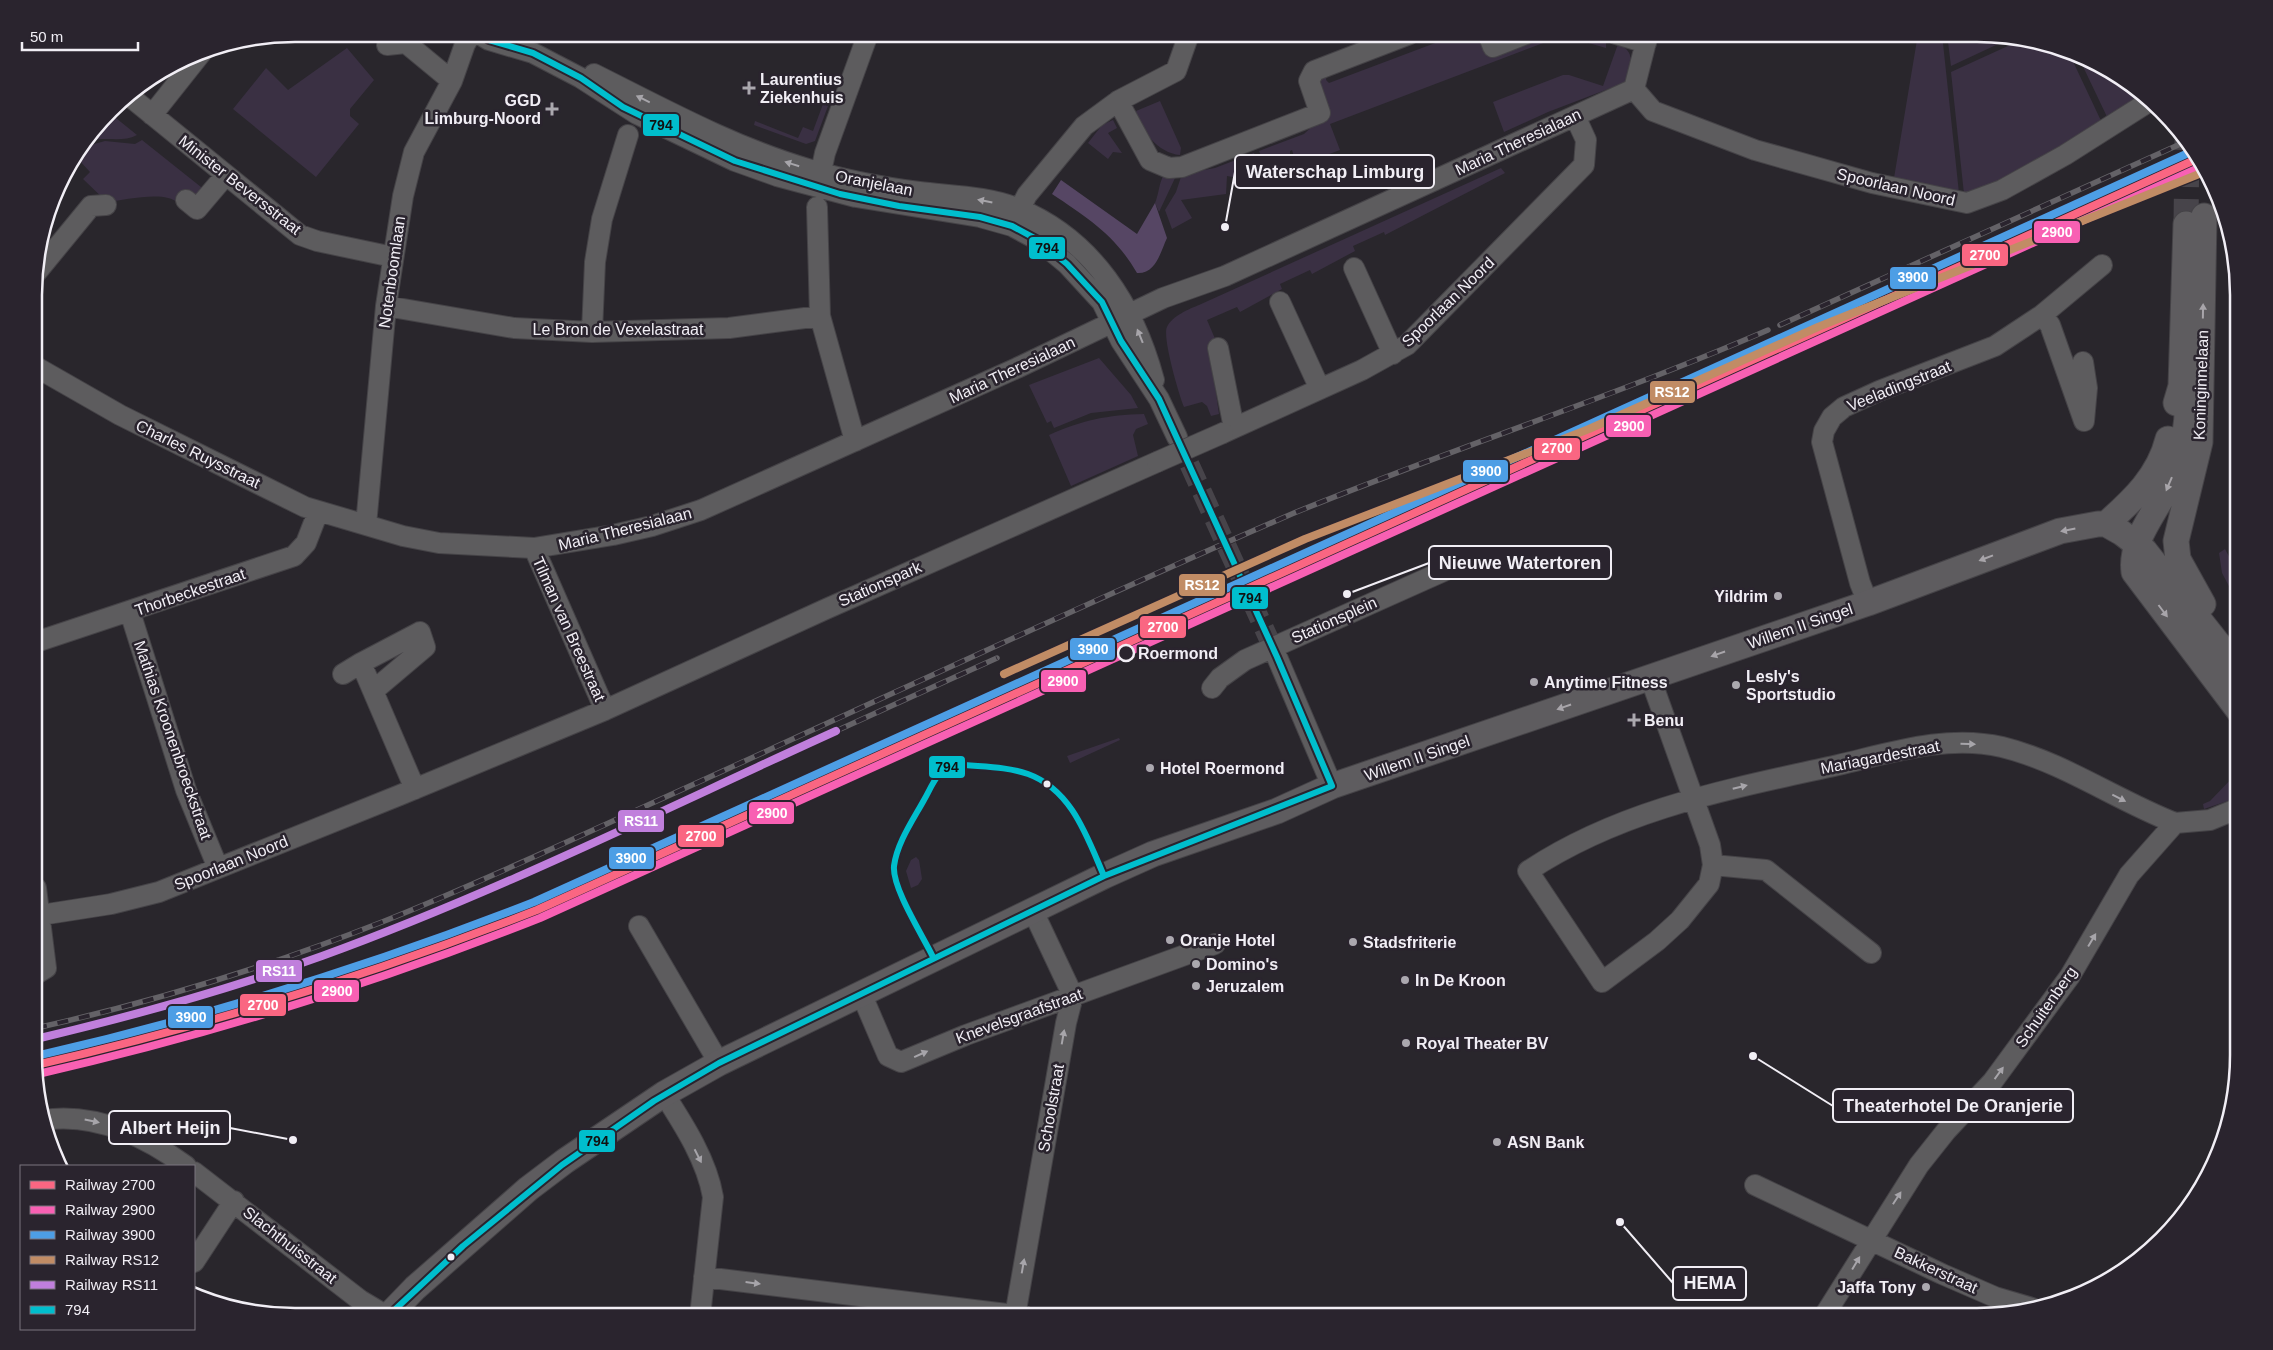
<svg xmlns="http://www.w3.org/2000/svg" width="2273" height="1350" viewBox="0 0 2273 1350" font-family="Helvetica,sans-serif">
  <rect width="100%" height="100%" fill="#29262c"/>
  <path fill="#3a3043" d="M1459 34H1480L1498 51C1536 37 1565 25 1606 40V48L1571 38 1559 37 1330 124 1340 150 1297 166 1292 150 1290 151V161L1267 170 1259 151 1304 134 1320 119 1318 82 1325 75 1327 76 1326 80 1329 83Z
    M1918 34H1942L1959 193 1894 178Z
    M1947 34H1978L2011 38 1951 66Z
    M2021 40 2046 43 2069 53 2103 125 1995 187 1964 194 1951 72Z
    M1618 44C1636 51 1631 66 1629 81L1548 112 1504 132 1493 102 1563 75H1569L1603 86Z
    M347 48 374 80 350 109V116L359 124 316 177 233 109 266 68 288 90Z
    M2078 56 2109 69 2145 97 2109 121Z
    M1160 101 1181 148 1180 155C1158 153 1141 131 1136 111Z
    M823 104 828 106 815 141 806 144 754 125 755 121 798 138 803 127 813 131Z
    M111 114 137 135C122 143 106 136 90 141Z
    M1113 120 1117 128 1108 133 1122 153 1113 152 1108 159 1088 143 1102 125Z
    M142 140 206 191 178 203C165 190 125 200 107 202L83 179 90 172 78 159 87 146 105 141 135 144Z
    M1254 153 1259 167 1254 172 1250 169 1245 176 1239 173 1238 178 1227 176 1226 194 1181 200 1192 218 1172 229 1165 210 1176 192 1182 174 1215 168Z
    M1501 168 1505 173 1385 235 1384 232 1353 246 1355 251 1312 274 1310 270 1280 284 1282 289 1240 312 1237 307 1207 320 1216 341 1209 345 1219 414 1211 416 1207 406 1202 402 1184 407C1179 395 1162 337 1167 327 1172 316 1189 309 1199 305Z
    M1164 175 1176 176 1159 212 1155 203C1159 194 1159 182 1164 175Z
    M1099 358 1131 395 1138 408 1091 413 1054 428 1051 421 1047 423 1029 385Z
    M1144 414 1148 424 1136 429 1133 435 1138 456 1071 486 1049 435C1083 420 1107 415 1144 414Z
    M2225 549 2239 575V605L2222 573 2219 553Z
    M1119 738 1120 740 1070 763 1067 756Z
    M2236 774 2239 779V797L2204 809 2203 804 2210 801Z
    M916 857 919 860 922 879 918 885 911 888 906 871 911 860Z"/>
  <path fill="#564664" d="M1061 180 1137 234 1155 203 1167 238C1160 253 1156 274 1137 273 1115 235 1088 218 1052 194Z"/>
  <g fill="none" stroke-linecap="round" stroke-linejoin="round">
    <path stroke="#47444a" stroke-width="20" stroke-dasharray="20 10" stroke-linecap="butt" d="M1177 437 1277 657"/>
    <path stroke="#47444a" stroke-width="25" stroke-dasharray="25 12" stroke-linecap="butt" d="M2186 224 2187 140"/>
    <defs>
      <path id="minor" d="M479 34 489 40 533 53 581 78 637 114 735 161 777 176 856 197 980 217 1012 226 1038 240 1067 264 1102 302 1121 341 1159 399 1177 437
        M1488 34 1493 47 1526 34
        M1616 34 1646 43
        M387 45 406 43 452 81
        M594 74C664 109 733 147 808 169 844 180 882 187 919 192 952 196 988 196 1019 209 1093 240 1134 306 1154 380
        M1634 89 1653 111 1755 150 1872 183 1967 203 2002 190 2065 155 2150 101
        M1634 89 1648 34
        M128 95 300 235 317 241 393 257
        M1118 101 1150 160 1169 168 1182 167 1320 113 1309 81 1314 71 1410 34
        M152 115 202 52
        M818 186 825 153 868 34
        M186 200 197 209 225 176
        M817 207 820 316 855 441
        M1014 220 1027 195 1084 126 1118 101 1176 71 1189 34
        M1354 268 1393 354
        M36 273 91 206 106 205
        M1280 302 1320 389
        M386 306 514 328 592 332 729 328 820 316
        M2042 315 2050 325 2084 421 2087 388 2083 362
        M592 332 595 262 602 219 628 135
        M1218 348 1234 428
        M36 367 120 415 305 507 403 536 439 543 534 548 613 535 652 526 701 510 1017 368 1163 298 1225 276 1634 89
        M1223 433 1362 370 1407 345 1584 165 1586 140 1575 116
        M366 525 386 306 403 196 414 152 452 81 465 44 471 34
        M534 548 605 710
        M1868 603 1860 583 1822 442 1824 431 1832 417 1844 407 1879 391 1995 346 2042 315 2102 265
        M130 612 186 790 218 868
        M36 642 294 556 306 543 318 512
        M1277 657 1332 786
        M343 674 361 663
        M1650 677 1710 845 1713 865 1709 884 1680 920 1657 941 1602 982 1528 871C1621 809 1730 789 1838 765 1890 753 1947 734 2002 747 2063 762 2116 800 2175 823
        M1212 688 1220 678 1245 660 1464 562
        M373 691 425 647 420 632 361 663 415 789
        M1713 865 1766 870 1871 953
        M36 888 46 968 36 974
        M41 915 111 904 159 892 400 795 605 710 826 609 1157 462
        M639 926 719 1063
        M861 993 888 1056 901 1062 966 1035 1215 944
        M664 1094C684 1125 707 1161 713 1197L700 1316
        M43 1120C95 1112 145 1136 186 1166
        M194 1172 360 1300 387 1316
        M1755 1185 1942 1274 1995 1297 2032 1308
        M194 1262 234 1201
        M704 1277 1024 1316
        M1015 1316 1066 1023 1073 996 1032 909
        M1824 1316 1919 1165 1946 1131 1993 1081 2070 976 2129 875 2175 823 2210 820 2239 808"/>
      <path id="major" d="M2181 386C2182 393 2186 401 2187 408 2188 434 2176 471 2164 494 2151 518 2130 544 2134 572L2239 711
        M2176 403 2181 386 2186 224
        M2106 524C2133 500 2159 476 2168 439
        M2203 604 2178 559 2176 541 2200 442 2204 216
        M388 1316 415 1288 528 1189 565 1161 664 1094 719 1063 1104 876 1153 854 1277 811 1332 786 1868 603 2060 531 2098 524H2106L2122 533 2145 551 2239 670"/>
    </defs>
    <use href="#minor" stroke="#454347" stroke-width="22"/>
    <use href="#major" stroke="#454347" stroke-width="27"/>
    <use href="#minor" stroke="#5d5c5e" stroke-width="20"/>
    <use href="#major" stroke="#5e5c5f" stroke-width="25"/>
    <defs>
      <path id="rail" d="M1780 325 2187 141
        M836 731 997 658
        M36 1028C154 1002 270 966 382 922 480 883 575 838 670 795 878 701 1085 603 1294 513 1451 449 1613 397 1768 330"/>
    </defs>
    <use href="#rail" stroke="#646267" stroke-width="5.5"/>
    <use href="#rail" stroke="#2a242e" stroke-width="4" stroke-dasharray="11" stroke-linecap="butt"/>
    <defs>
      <path id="minor-bridge" d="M1157 462 1223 433"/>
    </defs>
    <use href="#minor-bridge" stroke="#454347" stroke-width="22" stroke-linecap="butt"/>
    <use href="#minor-bridge" stroke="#5d5c5e" stroke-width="20"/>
    <defs>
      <path id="bus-1" d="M479 34 489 40 533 53 581 78 623 107 735 161 840 194 899 206 980 217 1012 226 1038 240 1067 264 1102 302 1121 341 1159 399 1277 657 1332 786
        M933 957C923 936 892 888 894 866 897 843 913 820 924 800 932 786 938 768 955 764 979 767 1005 766 1028 774 1072 790 1087 837 1104 876
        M388 1316 463 1246 562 1165 654 1101 719 1063 1104 876 1332 786"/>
    </defs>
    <use href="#bus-1" stroke="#2a242e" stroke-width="10"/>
    <use href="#bus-1" stroke="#00becd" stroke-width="6"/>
    <defs>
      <path id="rail-1" d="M36 1065C207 1026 373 974 537 910L2199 158"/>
      <path id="rail-2" d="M38 1074C210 1035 376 983 540 918L2203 166"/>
      <path id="rail-3" d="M36 1056C206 1017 371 966 534 902L2195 150"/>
      <path id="rail-4" d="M1004 674 1305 539 1589 429 1818 327 2204 172"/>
      <path id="rail-5" d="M36 1039C133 1016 228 990 322 956 498 892 666 808 836 731"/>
    </defs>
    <use href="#rail-1" stroke="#2a242e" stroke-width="11"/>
    <use href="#rail-2" stroke="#2a242e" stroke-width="11"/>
    <use href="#rail-3" stroke="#2a242e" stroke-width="11"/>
    <use href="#rail-4" stroke="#2a242e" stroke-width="11"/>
    <use href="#rail-5" stroke="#2a242e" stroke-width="11"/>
    <use href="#rail-1" stroke="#fa6682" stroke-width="8"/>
    <use href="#rail-2" stroke="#f860b3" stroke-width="8"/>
    <use href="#rail-3" stroke="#4d9ee5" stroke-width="8"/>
    <use href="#rail-4" stroke="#c18c65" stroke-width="8"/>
    <use href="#rail-5" stroke="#c07fdc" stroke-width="8"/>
  </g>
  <defs><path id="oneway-solid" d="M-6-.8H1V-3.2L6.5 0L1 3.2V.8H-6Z" transform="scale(1.25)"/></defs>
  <g fill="#a7a5aa">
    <use href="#oneway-solid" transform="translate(643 99) rotate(-154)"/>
    <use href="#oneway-solid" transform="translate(792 164) rotate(-163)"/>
    <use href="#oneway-solid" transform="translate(985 201) rotate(-169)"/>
    <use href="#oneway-solid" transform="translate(1140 336) rotate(-112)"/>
    <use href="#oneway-solid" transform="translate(1968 744) rotate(1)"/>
    <use href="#oneway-solid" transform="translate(1740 787) rotate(-14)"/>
    <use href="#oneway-solid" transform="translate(2119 798) rotate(27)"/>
    <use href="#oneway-solid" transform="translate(2092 940) rotate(-59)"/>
    <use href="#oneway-solid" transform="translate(1063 1037) rotate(-80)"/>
    <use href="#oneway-solid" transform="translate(921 1054) rotate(-24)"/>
    <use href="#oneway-solid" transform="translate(1999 1073) rotate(-54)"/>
    <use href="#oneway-solid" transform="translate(92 1121) rotate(12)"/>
    <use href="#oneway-solid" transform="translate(698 1156) rotate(63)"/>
    <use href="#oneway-solid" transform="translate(1897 1198) rotate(-57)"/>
    <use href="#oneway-solid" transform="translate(1856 1263) rotate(-59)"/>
    <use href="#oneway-solid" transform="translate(1023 1266) rotate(-80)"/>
    <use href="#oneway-solid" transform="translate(753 1283) rotate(7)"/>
  </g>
  <g fill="#a8a5aa">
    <use href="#oneway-solid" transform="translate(2203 311) rotate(-89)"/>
    <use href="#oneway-solid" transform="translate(2169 484) rotate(113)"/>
    <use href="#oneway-solid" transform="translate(2068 530) rotate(169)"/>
    <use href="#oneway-solid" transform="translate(1986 558) rotate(159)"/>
    <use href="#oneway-solid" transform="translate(2163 611) rotate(53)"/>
    <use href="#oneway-solid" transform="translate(1718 654) rotate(161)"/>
    <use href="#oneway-solid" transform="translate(1564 707) rotate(161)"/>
  </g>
  <g fill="#aba8af" stroke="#2a242e" stroke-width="2">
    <path d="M746.5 80.5h5v5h5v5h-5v5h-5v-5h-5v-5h5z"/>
    <path d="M549.5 101.5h5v5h5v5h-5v5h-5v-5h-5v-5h5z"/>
    <circle cx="1778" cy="596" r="5"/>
    <circle cx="1534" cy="682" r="5"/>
    <circle cx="1736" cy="685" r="5"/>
    <path d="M1631.5 712.5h5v5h5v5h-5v5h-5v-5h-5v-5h5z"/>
    <circle cx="1150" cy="768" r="5"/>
    <circle cx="1170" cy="940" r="5"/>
    <circle cx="1353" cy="942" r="5"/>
    <circle cx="1196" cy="964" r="5"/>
    <circle cx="1405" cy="980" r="5"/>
    <circle cx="1196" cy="986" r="5"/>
    <circle cx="1406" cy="1043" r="5"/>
    <circle cx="1497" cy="1142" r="5"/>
    <circle cx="1926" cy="1287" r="5"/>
  </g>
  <circle fill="#2a242e" stroke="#f1eef5" stroke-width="2.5" cx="1126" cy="653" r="8"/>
  <g fill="#f1eef5" stroke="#2a242e" stroke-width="2">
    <circle cx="1047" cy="784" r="4.5"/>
    <circle cx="451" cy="1257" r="4.5"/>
  </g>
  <g text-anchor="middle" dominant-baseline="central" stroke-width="5" stroke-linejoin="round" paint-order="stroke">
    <g font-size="16" font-weight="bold" fill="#f1eef5" stroke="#2a242e" text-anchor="start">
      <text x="760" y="79">Laurentius<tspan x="760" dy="18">Ziekenhuis</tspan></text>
      <text x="541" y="100" text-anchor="end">GGD<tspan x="541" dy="18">Limburg-Noord</tspan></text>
      <text x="1768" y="596" text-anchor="end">Yildrim</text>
      <text x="1746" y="676">Lesly's<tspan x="1746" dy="18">Sportstudio</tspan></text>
      <text x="1544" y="682">Anytime Fitness</text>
      <text x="1644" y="720">Benu</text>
      <text x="1160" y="768">Hotel Roermond</text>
      <text x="1180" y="940">Oranje Hotel</text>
      <text x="1363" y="942">Stadsfriterie</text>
      <text x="1206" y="964">Domino's</text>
      <text x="1415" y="980">In De Kroon</text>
      <text x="1206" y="986">Jeruzalem</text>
      <text x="1416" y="1043">Royal Theater BV</text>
      <text x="1507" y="1142">ASN Bank</text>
      <text x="1916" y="1287" text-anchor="end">Jaffa Tony</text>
    </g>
    <g font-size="16" fill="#f1eef5" stroke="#2a242e">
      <text transform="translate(1518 142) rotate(-25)">Maria Theresialaan</text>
      <text transform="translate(874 183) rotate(11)">Oranjelaan</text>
      <text transform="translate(240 185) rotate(38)">Minister Beversstraat</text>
      <text transform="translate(1896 187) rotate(13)">Spoorlaan Noord</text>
      <text transform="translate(392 272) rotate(-82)">Notenboomlaan</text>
      <text transform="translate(1448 302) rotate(-44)">Spoorlaan Noord</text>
      <text x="618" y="329">Le Bron de Vexelastraat</text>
      <text transform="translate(1012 370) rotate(-25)">Maria Theresialaan</text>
      <text transform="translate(2201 385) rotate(-88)">Koninginnelaan</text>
      <text transform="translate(1899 386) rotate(-22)">Veeladingstraat</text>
      <text transform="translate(198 454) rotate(26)">Charles Ruysstraat</text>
      <text transform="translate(625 529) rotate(-14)">Maria Theresialaan</text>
      <text transform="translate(880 584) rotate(-24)">Stationspark</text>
      <text transform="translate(190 592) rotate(-19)">Thorbeckestraat</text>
      <text transform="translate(1334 620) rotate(-24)">Stationsplein</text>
      <text transform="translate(1800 626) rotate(-19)">Willem II Singel</text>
      <text transform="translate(569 629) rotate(66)">Tilman van Breestraat</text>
      <text transform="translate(173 740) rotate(71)">Mathias Kroonenbroeckstraat</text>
      <text transform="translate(1880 757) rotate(-11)">Mariagardestraat</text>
      <text transform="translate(1417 758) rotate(-19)">Willem II Singel</text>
      <text transform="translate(231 863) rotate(-22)">Spoorlaan Noord</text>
      <text transform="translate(2046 1007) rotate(-55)">Schuitenberg</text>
      <text transform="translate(1019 1016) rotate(-20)">Knevelsgraafstraat</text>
      <text transform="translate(1051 1108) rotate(-80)">Schoolstraat</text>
      <text transform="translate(290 1245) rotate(38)">Slachthuisstraat</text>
      <text transform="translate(1936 1270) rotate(25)">Bakkerstraat</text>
    </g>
    <g font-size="16" font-weight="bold" fill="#f1eef5" stroke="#2a242e" text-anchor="start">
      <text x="1138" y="653">Roermond</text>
    </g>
  </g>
  <path d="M0 0H2273V1350H0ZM295 42H1977A253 253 0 0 1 2230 295V1055A253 253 0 0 1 1977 1308H295A253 253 0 0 1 42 1055V295A253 253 0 0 1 295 42Z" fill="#2a242e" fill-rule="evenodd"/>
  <path fill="none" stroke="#f1eef5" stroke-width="2.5" d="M295 42H1977A253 253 0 0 1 2230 295V1055A253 253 0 0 1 1977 1308H295A253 253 0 0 1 42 1055V295A253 253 0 0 1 295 42Z"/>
  <path fill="none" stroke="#f1eef5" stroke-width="2" d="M1225 227L1235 172M1347 594L1429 563M1753 1056L1833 1106M293 1140L230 1128M1620 1222L1673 1283"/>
  <g fill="#f1eef5" stroke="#2a242e" stroke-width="2">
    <circle cx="1225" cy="227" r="5"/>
    <circle cx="1347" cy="594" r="5"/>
    <circle cx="1753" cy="1056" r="5"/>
    <circle cx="293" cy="1140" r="5"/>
    <circle cx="1620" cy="1222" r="5"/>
  </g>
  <g fill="#2a242e" stroke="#f1eef5" stroke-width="2">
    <rect x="1235" y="155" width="199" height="33" rx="5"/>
    <rect x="1429" y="546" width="182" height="33" rx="5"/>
    <rect x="1833" y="1089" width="240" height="33" rx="5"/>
    <rect x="109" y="1111" width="121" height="33" rx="5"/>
    <rect x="1673" y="1267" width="73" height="33" rx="5"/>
  </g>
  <g font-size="18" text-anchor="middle" font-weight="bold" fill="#f1eef5">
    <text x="1335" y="178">Waterschap Limburg</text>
    <text x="1520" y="569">Nieuwe Watertoren</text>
    <text x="1953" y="1112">Theaterhotel De Oranjerie</text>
    <text x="170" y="1134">Albert Heijn</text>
    <text x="1710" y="1289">HEMA</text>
  </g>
  <g stroke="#2a242e" stroke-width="2">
    <rect x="642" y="113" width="38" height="24" rx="5" fill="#00becd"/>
    <rect x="2033" y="220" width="48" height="24" rx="5" fill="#f860b3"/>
    <rect x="1028" y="236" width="38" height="24" rx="5" fill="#00becd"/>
    <rect x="1961" y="243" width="48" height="24" rx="5" fill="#fa6682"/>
    <rect x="1889" y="266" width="48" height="24" rx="5" fill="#4d9ee5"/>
    <rect x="1649" y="380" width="47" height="24" rx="5" fill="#c18c65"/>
    <rect x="1605" y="414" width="47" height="24" rx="5" fill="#f860b3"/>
    <rect x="1533" y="437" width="48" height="24" rx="5" fill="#fa6682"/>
    <rect x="1462" y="459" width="47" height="24" rx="5" fill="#4d9ee5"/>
    <rect x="1178" y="573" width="48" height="24" rx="5" fill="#c18c65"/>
    <rect x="1231" y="586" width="38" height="24" rx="5" fill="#00becd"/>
    <rect x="1139" y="615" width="48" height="24" rx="5" fill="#fa6682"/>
    <rect x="1069" y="637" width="47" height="24" rx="5" fill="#4d9ee5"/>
    <rect x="1040" y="669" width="47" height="24" rx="5" fill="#f860b3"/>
    <rect x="928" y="755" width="38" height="24" rx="5" fill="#00becd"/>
    <rect x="748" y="801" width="47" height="24" rx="5" fill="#f860b3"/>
    <rect x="617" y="809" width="48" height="24" rx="5" fill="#c07fdc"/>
    <rect x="677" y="824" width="48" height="24" rx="5" fill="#fa6682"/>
    <rect x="608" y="846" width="47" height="24" rx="5" fill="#4d9ee5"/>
    <rect x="255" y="959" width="48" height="24" rx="5" fill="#c07fdc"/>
    <rect x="313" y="979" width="47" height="24" rx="5" fill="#f860b3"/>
    <rect x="239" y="993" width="48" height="24" rx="5" fill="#fa6682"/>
    <rect x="167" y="1005" width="47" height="24" rx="5" fill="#4d9ee5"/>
    <rect x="578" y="1129" width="38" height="24" rx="5" fill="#00becd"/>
  </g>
  <g font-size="14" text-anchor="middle" font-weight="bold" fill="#fff">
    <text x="2057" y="237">2900</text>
    <text x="1985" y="260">2700</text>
    <text x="1913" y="282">3900</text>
    <text x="1672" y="397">RS12</text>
    <text x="1629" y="431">2900</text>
    <text x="1557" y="453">2700</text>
    <text x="1486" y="476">3900</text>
    <text x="1202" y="590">RS12</text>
    <text x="1163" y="632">2700</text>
    <text x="1093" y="654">3900</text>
    <text x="1063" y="686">2900</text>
    <text x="772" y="818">2900</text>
    <text x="641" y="826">RS11</text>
    <text x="701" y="841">2700</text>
    <text x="631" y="863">3900</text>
    <text x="279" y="976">RS11</text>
    <text x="337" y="996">2900</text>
    <text x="263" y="1010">2700</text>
    <text x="191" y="1022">3900</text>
  </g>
  <g font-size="14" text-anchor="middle" font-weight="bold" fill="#111">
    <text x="661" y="130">794</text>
    <text x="1047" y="253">794</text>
    <text x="1250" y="603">794</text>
    <text x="947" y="772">794</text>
    <text x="597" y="1146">794</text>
  </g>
  <rect x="20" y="1165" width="175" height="165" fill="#2a242e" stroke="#7a757e"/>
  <rect x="30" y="1181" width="25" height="8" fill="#fa6682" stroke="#7a757e"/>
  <text x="65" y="1190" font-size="15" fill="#f1eef5">Railway 2700</text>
  <rect x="30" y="1206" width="25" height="8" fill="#f860b3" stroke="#7a757e"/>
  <text x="65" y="1215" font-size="15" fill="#f1eef5">Railway 2900</text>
  <rect x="30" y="1231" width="25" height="8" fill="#4d9ee5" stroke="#7a757e"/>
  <text x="65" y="1240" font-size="15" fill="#f1eef5">Railway 3900</text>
  <rect x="30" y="1256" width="25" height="8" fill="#c18c65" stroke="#7a757e"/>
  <text x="65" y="1265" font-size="15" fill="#f1eef5">Railway RS12</text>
  <rect x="30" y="1281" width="25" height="8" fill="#c07fdc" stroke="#7a757e"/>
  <text x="65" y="1290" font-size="15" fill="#f1eef5">Railway RS11</text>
  <rect x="30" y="1306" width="25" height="8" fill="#00becd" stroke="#7a757e"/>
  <text x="65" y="1315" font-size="15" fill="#f1eef5">794</text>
  <path d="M22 42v8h116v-8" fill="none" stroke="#f1eef5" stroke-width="2.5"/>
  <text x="30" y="42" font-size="15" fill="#f1eef5" stroke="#2a242e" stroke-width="4" paint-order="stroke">50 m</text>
</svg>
